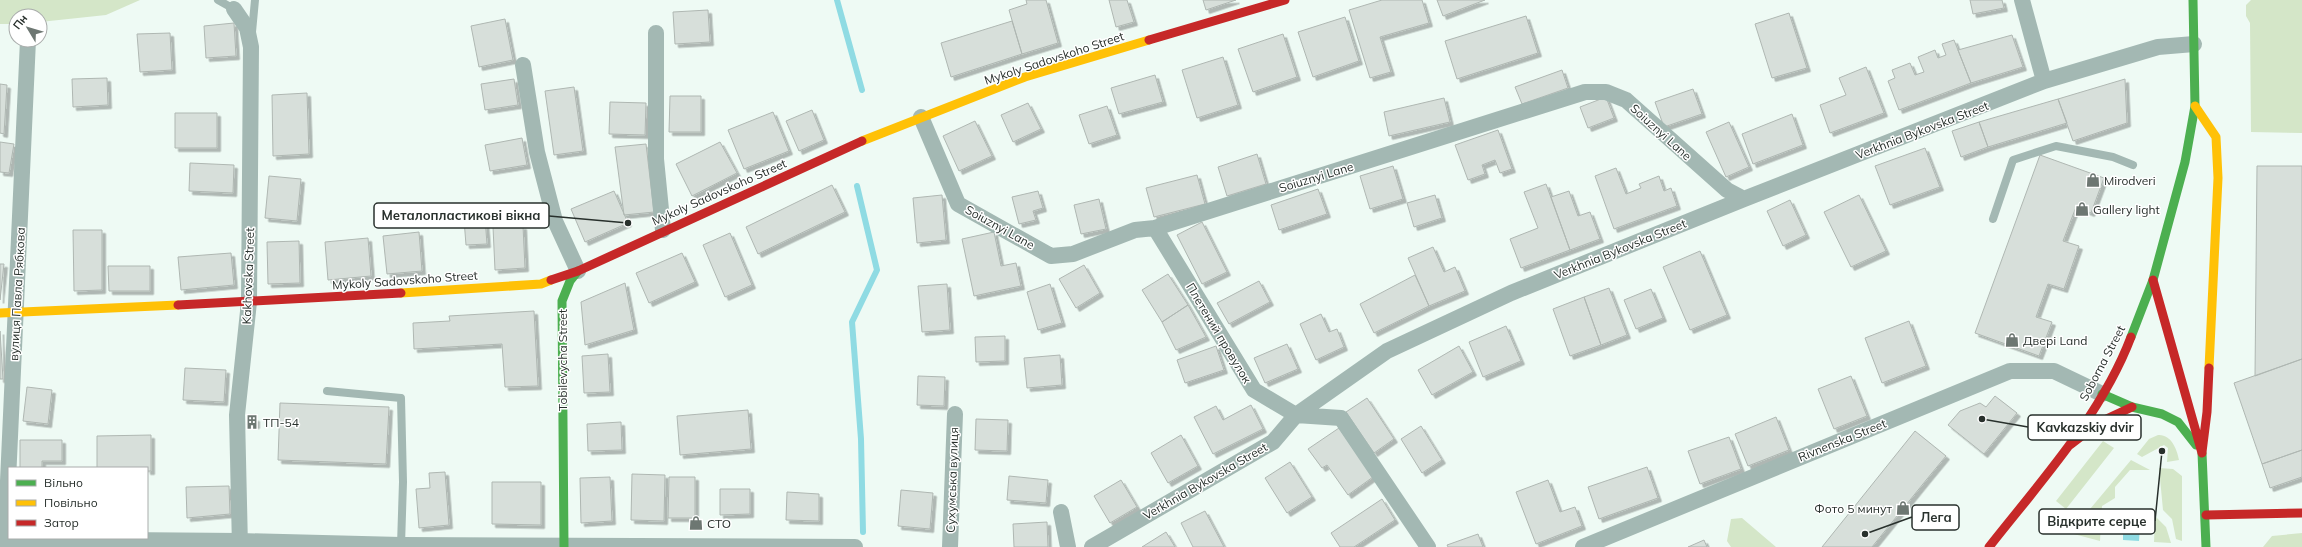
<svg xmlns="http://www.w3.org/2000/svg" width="2302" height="547" viewBox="0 0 2302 547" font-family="Mulish,sans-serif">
  <defs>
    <filter id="shadow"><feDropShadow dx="3.5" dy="3.5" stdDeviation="0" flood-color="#0004"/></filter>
  </defs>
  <rect width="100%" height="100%" fill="#eefaf4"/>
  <path fill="#d4e6c8" d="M0 0H140L106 15 40 22V16H16V24H0Z
    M2251 0H2302V133L2251 132 2250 23 2246 16V5Z
    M2158 435C2171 434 2177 449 2179 460L2167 462 2168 448 2164 445 2142 457 2137 454 2149 439Z
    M2103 441 2114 448 2066 509 2056 501Z
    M2131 460 2150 470H2130L2115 487V498L2102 506 2100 541 2070 533Z
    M2159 468 2173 469 2182 476V541L2176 539 2172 519 2163 510Z
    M2155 516 2166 527 2171 543 2154 542Z
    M1742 518 1776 547H1731L1727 541 1731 519Z
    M2302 533V547H2263L2272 536Z"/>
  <path fill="#8fdbe3" d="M2123 523 2140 524 2139 541 2123 540Z"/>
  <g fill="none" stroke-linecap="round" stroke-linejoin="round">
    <path stroke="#8fdbe3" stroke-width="6" d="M837 0 862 90
      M857 186 877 270 852 322 861 439 863 532"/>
  </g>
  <path fill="#d7dfda" stroke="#afb7b2" filter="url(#shadow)" d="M1026 0H1046L1058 43 1022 54 1009 10 1027 4Z
    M1109 0H1127L1134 22 1116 27Z
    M1203 0H1236L1206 10Z
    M1382 0H1422L1429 23 1380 37 1391 72 1370 78 1349 10Z
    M1437 0H1485L1443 16Z
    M1970 0H2002L2004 8 1973 14Z
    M708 10 710 42 675 44 673 12Z
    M1789 13 1807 68 1772 78 1755 24Z
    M1526 16 1538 53 1457 79 1445 41Z
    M1345 17 1359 61 1313 77 1298 32Z
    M505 19 513 60 479 67 471 26Z
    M1012 21 1022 54 951 77 941 43Z
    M234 23 236 56 206 58 204 26Z
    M170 33 172 70 140 72 137 34Z
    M1283 34 1297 77 1253 92 1238 49Z
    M2012 35 2023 67 1971 83 1958 50Z
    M1954 40 1971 83 1899 110 1888 81 1895 78 1892 70 1910 63 1915 75 1924 72 1918 57 1935 50 1938 58 1946 55 1942 44Z
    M1223 57 1238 105 1197 118 1182 70Z
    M1866 67 1884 113 1830 133 1820 105 1846 95 1839 78Z
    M1562 70 1568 88 1522 104 1515 87Z
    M1155 75 1163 102 1119 114 1111 88Z
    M107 78 108 105 73 107 72 79Z
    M514 79 518 105 485 110 481 84Z
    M2125 79 2127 123 2073 141 2058 99Z
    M0 84 7 85 4 134 0 133Z
    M574 87 583 151 554 155 545 91Z
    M1693 89 1702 114 1664 127 1655 102Z
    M307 93 309 154 273 156 272 95Z
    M670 96H701V132H669Z
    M1606 97 1614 118 1588 128 1580 107Z
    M1444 98 1450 122 1389 136 1384 112Z
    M2058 99 2067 123 1988 147 1979 122Z
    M610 102 646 103 645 135 609 134Z
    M1028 103 1041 129 1013 142 1001 115Z
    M1107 106 1117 135 1089 144 1079 115Z
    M812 110 824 140 799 151 786 121Z
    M773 112 789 151 744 169 728 130Z
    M175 113H217V148H175Z
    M1792 114 1803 145 1753 164 1742 134Z
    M975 121 992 156 959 171 943 136Z
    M1729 122 1749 167 1726 177 1706 132Z
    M1979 122 1988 147 1961 157 1952 131Z
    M1498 130 1512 169 1500 173 1495 160 1482 165 1485 174 1468 180 1455 145Z
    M522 138 527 165 490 171 485 145Z
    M0 142 14 144 9 173 0 172Z
    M720 142 737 173 692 196 676 164Z
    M646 144 654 212 624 215 615 147Z
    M1925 148 1940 187 1890 205 1875 166Z
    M1257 154 1266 184 1227 196 1218 167Z
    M2040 155 2104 178 2091 213 2076 207 2063 241 2079 246 2064 289 2048 284 2036 317 2052 322 2039 356 1975 333Z
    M190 163 234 165 233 193 189 191Z
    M1393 166 1403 199 1370 209 1360 176Z
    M2257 166H2302V359L2255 376Z
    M1616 168 1626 194 1641 188 1639 184 1659 176 1664 191 1671 188 1677 206 1614 229 1595 176Z
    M1197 175 1205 204 1154 217 1146 188Z
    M269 176 301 179 297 221 265 218Z
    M1546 184 1570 250 1521 268 1510 239 1538 228 1524 192Z
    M832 185 845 212 758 254 746 227Z
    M1318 189 1327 214 1279 230 1271 205Z
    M614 191 628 223 585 242 571 209Z
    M1038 191 1043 208 1033 211 1036 220 1019 224 1012 197Z
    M1569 191 1578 216 1590 212 1600 239 1570 250 1551 197Z
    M942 195 946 240 917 243 913 198Z
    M1435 195 1442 218 1414 227 1407 203Z
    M1859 195 1886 251 1851 267 1824 212Z
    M1099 199 1106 229 1081 234 1074 205Z
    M1790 200 1806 235 1783 246 1767 211Z
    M484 205 487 244 466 245 463 207Z
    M1202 222 1227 272 1202 284 1177 235Z
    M523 226 525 268 495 270 493 227Z
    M73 230H102V290L74 291Z
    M419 232 422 271 387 274 383 236Z
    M994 232 1001 266 1016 263 1021 286 974 296 962 239Z
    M730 233 752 285 725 297 703 245Z
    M368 238 371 276 328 280 325 242Z
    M299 241 300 283 268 284 267 242Z
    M1433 247 1444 272 1455 267 1465 291 1429 306 1408 258Z
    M1700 251 1727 315 1690 330 1663 267Z
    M231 253 234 285 181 290 178 257Z
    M682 253 695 282 649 303 636 273Z
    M0 264H4L0 300Z
    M1084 265 1100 293 1076 308 1059 279Z
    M108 266H150V291H109Z
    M1168 274 1188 305 1162 322 1142 290Z
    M1415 275 1429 306 1374 333 1360 304Z
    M1259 281 1270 302 1229 324 1217 303Z
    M625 283 634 330 585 345 581 302Z
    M947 284 950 330 922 332 918 286Z
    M1050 284 1062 323 1038 330 1027 292Z
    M1609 288 1627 335 1601 345 1584 297Z
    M1651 289 1663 318 1636 329 1624 300Z
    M1584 297 1601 345 1570 356 1553 309Z
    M1188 305 1206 337 1176 350 1162 322Z
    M534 311 538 386 505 387 502 344 414 349 413 323 450 321 449 316Z
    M1321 314 1329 332 1337 329 1344 347 1316 360 1300 324Z
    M1909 321 1926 366 1882 383 1865 338Z
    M1506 326 1521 361 1483 377 1469 342Z
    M0 331 3 379H0Z
    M1005 336V361L976 362 975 337Z
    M1287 344 1298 369 1265 383 1254 358Z
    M1216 346 1224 370 1185 383 1177 360Z
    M1459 346 1473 372 1432 395 1418 370Z
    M608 354 610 392 584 393 582 356Z
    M1060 355 1062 385 1027 388 1024 358Z
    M2302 359V450L2262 464 2234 383Z
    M185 368 226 370 224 402 183 400Z
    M918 376 945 377 944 406 917 405Z
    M1851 376 1867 416 1834 429 1818 389Z
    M27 387 52 390 48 424 23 421Z
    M1995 396 2017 413 1984 454 1948 425 1960 411 1980 403 1986 407Z
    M1367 398 1394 439 1374 453 1346 412Z
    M280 403 389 407 386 464 278 460Z
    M1251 405 1263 429 1213 454 1194 417 1216 406 1223 420Z
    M748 410 751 449 680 455 677 416Z
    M1776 417 1789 450 1748 466 1735 434Z
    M248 418H256V425H247Z
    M976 419 1008 420 1007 451 975 450Z
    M621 422 622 450 588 451 587 424Z
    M1421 426 1442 460 1422 473 1401 439Z
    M1339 428 1373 477 1348 495 1327 465 1322 468 1308 449Z
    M1915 431 1946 456 1927 479 1872 547H1822Z
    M151 435V471H147V468H97V436Z
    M1181 435 1198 466 1168 483 1151 453Z
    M1729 437 1741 469 1700 484 1688 451Z
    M20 440H62V461H42V468H20Z
    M2302 450V477L2270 488 2262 464Z
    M1290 462 1312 497 1287 513 1265 478Z
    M1647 467 1658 498 1599 519 1588 487Z
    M445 472 449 525 419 528 416 489 430 488 429 473Z
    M632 474 665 475 664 521 631 520Z
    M1009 476 1048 480 1046 503 1007 500Z
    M610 477 612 521 581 523 580 478Z
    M669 477H695V518H668Z
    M1121 480 1137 507 1110 523 1094 496Z
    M1548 480 1560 512 1575 507 1582 526 1536 544 1516 492Z
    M492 482H541V525L492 524Z
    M229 486 230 514 187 518 186 487Z
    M720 489H750V514L720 515Z
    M901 490 933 493 930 529 898 526Z
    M787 492 819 494V521L786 520Z
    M1382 499 1395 520 1354 547H1340L1331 533Z
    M1205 511 1224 547H1193L1181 523Z
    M1047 522 1048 547H1014L1013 524Z
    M1166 532 1175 547H1142Z
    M1478 534 1483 547H1448L1447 545Z
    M1704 540 1707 547H1688Z"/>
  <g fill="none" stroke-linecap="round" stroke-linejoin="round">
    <path stroke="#a3b8b3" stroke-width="8" d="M218 0 234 9
      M252 32 255 0
      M1993 219 2013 160 2056 146 2113 157 2133 165
      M327 391 401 398 403 482 401 545"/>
    <path stroke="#a3b8b3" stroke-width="16" d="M2022 0 2044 81
      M234 9 247 28 251 47 249 302 237 415 240 547
      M656 33V159L663 230
      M523 65 537 152 555 221 578 271
      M921 117 958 204 1051 256 1073 254 1135 230 1155 228 1585 92H1606L1626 100 1727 190 1744 199
      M1155 228 1254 390 1296 415 1341 418 1428 547
      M1061 512 1068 547
      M0 539 240 541 401 545 855 547
      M5 547 28 40
      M950 547 955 414
      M1092 547 1273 442 1296 415 1387 351 1511 293 1744 199 2044 81 2158 47 2194 44
      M1583 547 2010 371H2054L2102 394"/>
    <path stroke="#4caf50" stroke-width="9" d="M2131 337 2153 280 2185 162 2195 106 2193 0
      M2102 394 2132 407 2162 414 2178 422 2196 445
      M2202 453 2206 547
      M564 547 562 301 570 281 578 271"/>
    <path stroke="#ffc107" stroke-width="9" d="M2195 106 2216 137 2218 178 2209 368
      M862 141 1025 77 1149 40
      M401 293 541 284 551 280
      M0 313 178 305"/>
    <path stroke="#c62828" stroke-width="9" d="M1149 40 1285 0
      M551 280 578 271 862 141
      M2153 280 2202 453
      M178 305 401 293
      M2070 445 2100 422 2132 407
      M2202 452 2207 412 2209 368
      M2206 515 2302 513
      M1989 547C2040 482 2101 416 2131 337"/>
  </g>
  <defs>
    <symbol id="shop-bare" viewBox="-9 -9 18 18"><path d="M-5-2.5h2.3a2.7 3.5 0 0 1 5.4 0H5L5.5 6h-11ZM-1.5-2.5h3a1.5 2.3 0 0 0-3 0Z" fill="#6d7772" stroke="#fff" stroke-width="2.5" paint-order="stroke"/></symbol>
    <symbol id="building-bare" viewBox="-9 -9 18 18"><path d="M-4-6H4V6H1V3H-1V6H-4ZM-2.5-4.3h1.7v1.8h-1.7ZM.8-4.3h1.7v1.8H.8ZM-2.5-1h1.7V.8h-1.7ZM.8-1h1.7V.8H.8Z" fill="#6d7772" stroke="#fff" stroke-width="2.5" paint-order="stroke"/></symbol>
  </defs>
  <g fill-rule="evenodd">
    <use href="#shop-bare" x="2083" y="170" width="20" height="20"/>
    <use href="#shop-bare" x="2072" y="199" width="20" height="20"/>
    <use href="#shop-bare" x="2002" y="330" width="20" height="20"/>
    <use href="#building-bare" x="242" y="412" width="20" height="20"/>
    <use href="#shop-bare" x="1893" y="498" width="20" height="20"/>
    <use href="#shop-bare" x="686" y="513" width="20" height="20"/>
  </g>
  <g text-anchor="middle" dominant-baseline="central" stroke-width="3" stroke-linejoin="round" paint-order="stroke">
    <g font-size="12" fill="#28302c" stroke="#fff">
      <text transform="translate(1054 58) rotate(-18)">Mykoly Sadovskoho Street</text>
      <text transform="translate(1922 130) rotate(-21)">Verkhnia Bykovska Street</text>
      <text transform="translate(1661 132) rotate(42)">Soiuznyi Lane</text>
      <text transform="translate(1316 177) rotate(-17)">Soiuznyi Lane</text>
      <text transform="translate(719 192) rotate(-24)">Mykoly Sadovskoho Street</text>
      <text transform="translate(1000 227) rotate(29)">Soiuznyi Lane</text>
      <text transform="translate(1620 249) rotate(-22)">Verkhnia Bykovska Street</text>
      <text transform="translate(248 276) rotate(-88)">Kakhovska Street</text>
      <text transform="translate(405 280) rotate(-4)">Mykoly Sadovskoho Street</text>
      <text transform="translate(17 294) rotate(-87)">вулиця Павла Рябкова</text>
      <text transform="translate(1219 333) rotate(59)">Плетений провулок</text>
      <text transform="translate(562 360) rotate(-90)">Tobilevycha Street</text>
      <text transform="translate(2102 363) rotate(-62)">Soborna Street</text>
      <text transform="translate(1842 440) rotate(-22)">Rivnenska Street</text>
      <text transform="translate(952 480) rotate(-88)">Сухумська вулиця</text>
      <text transform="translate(1205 481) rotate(-30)">Verkhnia Bykovska Street</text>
    </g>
    <g font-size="12" fill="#28302c" stroke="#fff" text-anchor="start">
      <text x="2104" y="180">Mirodveri</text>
      <text x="2093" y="209">Gallery light</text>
      <text x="2023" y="340">Двері Land</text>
      <text x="263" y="422">ТП-54</text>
      <text x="1892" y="508" text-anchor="end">Фото 5 минут</text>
      <text x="707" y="523">СТО</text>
    </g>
  </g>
  <path fill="none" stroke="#28302c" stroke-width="1.5" d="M628 223L549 216M1982 419L2028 427M1865 534L1912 517M2162 451L2155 521"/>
  <g fill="#28302c" stroke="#fff" stroke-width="1.5">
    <circle cx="628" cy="223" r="4"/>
    <circle cx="1982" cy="419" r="4"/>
    <circle cx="1865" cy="534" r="4"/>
    <circle cx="2162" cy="451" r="4"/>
  </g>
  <g fill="#fff" stroke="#28302c" stroke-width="1.5">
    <rect x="374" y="203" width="175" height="25" rx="4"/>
    <rect x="2028" y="415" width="113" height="25" rx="4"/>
    <rect x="1912" y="505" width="47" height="25" rx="4"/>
    <rect x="2039" y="509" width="116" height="25" rx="4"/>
  </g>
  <g font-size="13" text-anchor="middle" font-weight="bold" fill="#28302c">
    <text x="461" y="220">Металопластикові вікна</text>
    <text x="2085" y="432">Kavkazskiy dvir</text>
    <text x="1936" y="522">Лега</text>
    <text x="2097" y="526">Відкрите серце</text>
  </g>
  <rect x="8" y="467" width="140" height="72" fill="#ffffff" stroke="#a9acab"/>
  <rect x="16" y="480" width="20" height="6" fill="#4caf50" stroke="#a9acab"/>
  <text x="44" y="487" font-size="12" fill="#28302c">Вільно</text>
  <rect x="16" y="500" width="20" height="6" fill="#ffc107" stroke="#a9acab"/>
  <text x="44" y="507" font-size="12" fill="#28302c">Повільно</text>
  <rect x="16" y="520" width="20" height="6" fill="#c62828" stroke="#a9acab"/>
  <text x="44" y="527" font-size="12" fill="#28302c">Затор</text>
  <g transform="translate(28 28) rotate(308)"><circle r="19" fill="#ffffff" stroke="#a9acab"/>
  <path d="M0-3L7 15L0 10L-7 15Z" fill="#6d7772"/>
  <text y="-6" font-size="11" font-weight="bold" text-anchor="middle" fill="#28302c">Пн</text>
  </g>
</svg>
